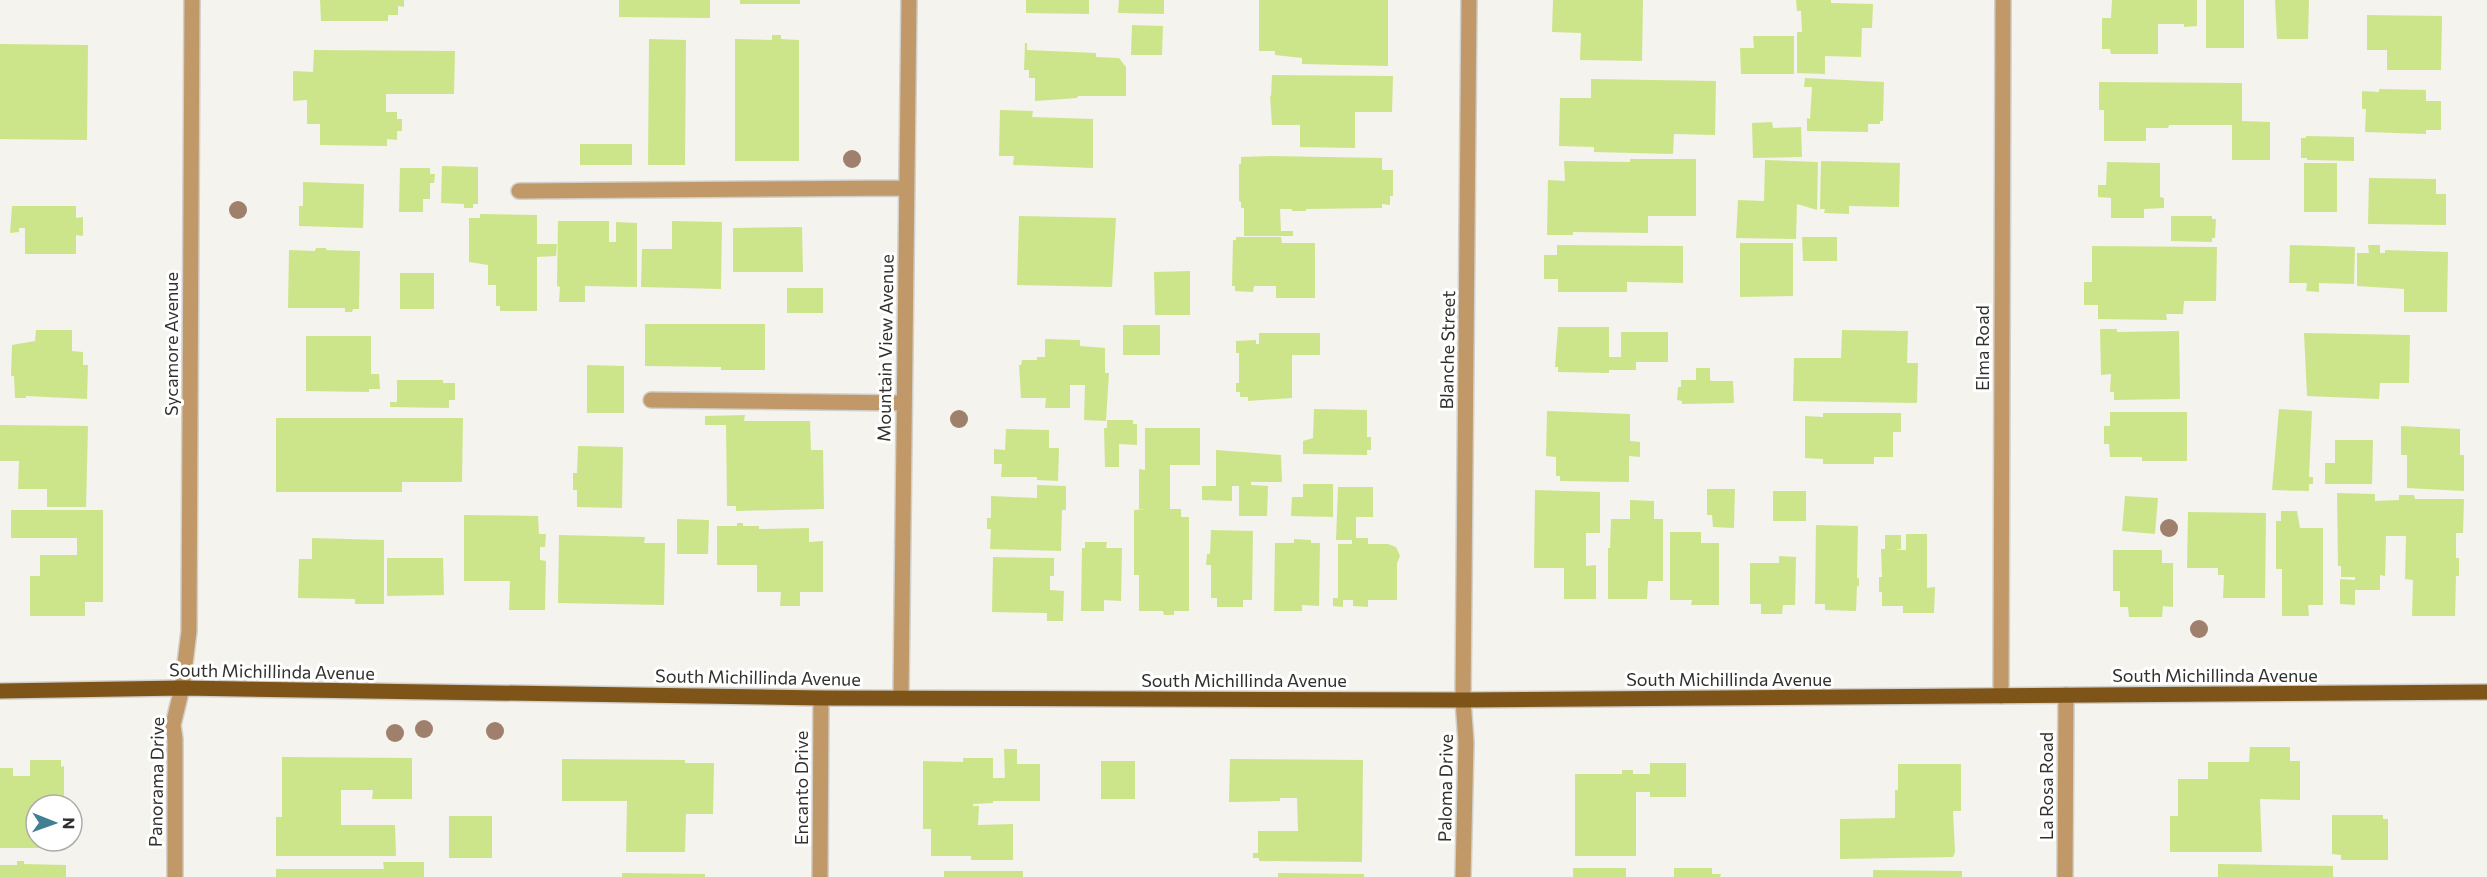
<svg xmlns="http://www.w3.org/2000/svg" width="2487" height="877" viewBox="0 0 2487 877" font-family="Commissioner,sans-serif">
  <rect width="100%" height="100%" fill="#f4f3ed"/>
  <path fill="#cde58a" d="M320 0H404V7L398 6V15H388V21H321Z
    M619 0H710V18L619 17Z
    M740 0H800V4H740Z
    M1026 0H1089V14L1026 13Z
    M1119 0H1164V14L1118 13Z
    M1259 0H1388V66L1302 64V58L1275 55V51H1259Z
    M1553 0H1643L1642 61 1580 60 1581 33 1552 32Z
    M1796 0H1831V3L1873 4 1872 28H1862L1861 57 1825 56V74L1797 73V32H1802L1801 11H1797Z
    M2112 0H2197V26L2184 27V24H2158V54H2111L2110 49H2102V18H2111Z
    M2206 0H2244V48H2206Z
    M2275 0H2309L2308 39H2277Z
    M2367 15 2442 16 2441 70H2387V50H2367Z
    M1132 25 1163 26 1162 55H1131Z
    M772 35H781V39L799 40V161H735V39L772 40Z
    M1753 36H1794V74H1741L1740 48H1754Z
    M649 39 686 40 685 165H648Z
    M1025 43H1027V50L1096 53V57L1119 58 1126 67V96H1078L1077 98 1035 101V78H1029V70H1024Z
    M0 44 88 45 87 140 0 139Z
    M314 50 455 51 454 94H386V112H397V119H402V131H397V140L387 139V146L320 145V124H307V100L293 101V71L313 72Z
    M1272 75 1393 76 1392 112H1355V148L1300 147V125H1272L1270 96H1271Z
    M1805 78 1884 82 1883 121H1880V124H1868V132L1807 131V118L1810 119 1812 87H1804Z
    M1591 79 1716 81 1715 135 1674 134 1673 154 1594 152V147L1559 146 1560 98H1591Z
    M2099 82 2242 83V121L2270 122V160H2232V125H2169L2168 128H2146V141H2104V110H2099Z
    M2379 89 2426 90V101H2441V130H2426V134L2365 132 2366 109H2362V91L2379 92Z
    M1000 110 1033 111 1032 117 1093 119V168L1013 165 1014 156H999Z
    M1772 122 1773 128 1801 127 1802 157 1753 158 1752 123Z
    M2306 136 2354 137V161L2307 160V158H2301V138H2306Z
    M580 144H632V165H580Z
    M1271 156 1382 158V170H1393V196H1390V205L1382 204V208L1306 209V211H1292V209H1280L1281 231H1293V236H1244V208H1241V202L1239 201V164H1241V157Z
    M1630 159H1696V216H1648V233L1573 232V235H1547L1548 180 1565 181 1564 161 1630 162Z
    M1765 160 1818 162 1817 210 1797 204 1796 239 1736 238 1738 200 1764 201Z
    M1821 161 1900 163 1899 207 1849 206V214L1824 213 1825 209H1820Z
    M2107 162 2160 163V197L2164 198V208L2144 209V218H2111V198L2098 197V185H2106Z
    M2304 163H2337V212H2304Z
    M442 166 478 167V204H473V208H464V204L441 203Z
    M400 168H430V174H435L434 183H430V199H423V212H399Z
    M2369 178 2436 179V194H2446V225L2368 224Z
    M303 182 364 184 363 228 299 226V206H303Z
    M12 206H76V218L83 217V236L76 235V254H25V228H19V232L10 233Z
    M480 214 537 215V244H557L556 256 537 257V311H500V306H496V285H488V265L469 262V218H480Z
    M1019 216 1116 218 1112 287 1017 285Z
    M2171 216H2212V219H2216L2215 238H2212V242L2171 241Z
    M558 221H609V242H616V222L637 223V287L585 286V302H559L560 287 557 286Z
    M672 221 722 222 721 289 641 287 642 249H672Z
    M802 227 803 272H733V228Z
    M1236 237H1281L1282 243H1315V298H1276V286H1254L1253 292 1235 291V286H1232L1233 240H1236Z
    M1802 237H1837V261H1803Z
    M1740 243H1793V296L1740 297Z
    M1557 245 1683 246V283L1627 282V292H1558V279H1544V255H1557Z
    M2290 245 2355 247 2354 284 2319 283V292L2306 291 2307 283H2289Z
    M2368 245H2380V253H2385V250L2448 252 2447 312H2404V289L2357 286V253H2369Z
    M2092 246 2217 247 2216 301H2184L2183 314H2166L2167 320 2098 319V305H2084V282H2092Z
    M316 248H326V250L360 251 359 309H353L352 312H345V308H288L289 250 315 251Z
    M1190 271V315H1155L1154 272Z
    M400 273H434V309H400Z
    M787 288H823V313H787Z
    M645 324H765V370H721V367L645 366Z
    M1123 325H1160V355H1123Z
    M1558 327H1609V357H1621V332H1668V362H1636V370H1609V373L1558 372V367H1555Z
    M2100 329H2117V332L2179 331 2180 399 2114 400V392H2110L2111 374 2101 375Z
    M36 330H72V351L83 352V365H88L87 399 26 396V398H15L14 376H11L12 345 35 341Z
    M1842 330 1908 331 1907 363H1918L1917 403 1793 401 1794 358H1841Z
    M1259 333H1320V355H1292V398L1248 401V397H1240V392H1236V383H1239V353H1236V341L1256 340V344H1259Z
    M2304 333 2410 335 2409 383H2380L2379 399 2307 396Z
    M306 336H371V374H379L380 389H369V392L306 391Z
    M1045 339 1080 340V346L1105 348V373H1109L1106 421 1084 420 1085 385H1070V408H1045L1046 398H1021L1019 365H1021L1022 360H1037V357H1045Z
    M587 365 624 366V413H587Z
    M1696 368H1710V380L1712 381H1733L1734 403 1682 404V401L1677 400 1678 387H1681V380H1696Z
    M397 380H443V383H455V400H449V408L390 407V402H397Z
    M1314 409 1367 410V437H1371V450H1367V455L1303 454V441L1313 438Z
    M2279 409 2312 411 2309 477H2313V484H2309V491L2272 490Z
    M1547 411 1630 414V441L1640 442V457L1629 456V482L1560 481V476H1556V457L1546 456Z
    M2110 412H2187V461H2142V457H2110L2109 444H2104V426H2110Z
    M1823 413H1901V432H1893V457H1874V464H1823V459L1805 458V416L1823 417Z
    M745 415 744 421H810L811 450H823L824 509 736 511V506H727L726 425H705V416Z
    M276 418H463L462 482H402V492H276Z
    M1107 420H1133V424H1137V445L1119 444V467H1105L1104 428H1107Z
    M0 425 88 426 86 507H47V489H18L19 461H0Z
    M2401 426 2460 429V455H2464V491L2407 488V455H2401Z
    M1145 428H1200V465H1170V509H1181V517H1189V611H1174V615H1164L1163 611H1139V575H1134V510L1146 509H1139V469L1145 470Z
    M1006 429 1049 430V448H1059L1058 481 1037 480V477H1001L1002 464H994V449L1005 450Z
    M2335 440H2373L2372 484H2325V463H2335Z
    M578 446 623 447 622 508 577 507V490H573V473H577Z
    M1216 450 1281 455 1282 482H1251V485L1268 486 1267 516H1239V486H1232V501L1202 500V486H1216Z
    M1303 484H1333V517L1291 516 1292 497H1303Z
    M1037 485 1066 486V510H1062L1061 551 990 549 991 529H987V518H991V496L1037 498Z
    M1338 487H1373V517H1356V538H1368V544H1388L1396 547 1400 556 1397 563V600H1368V607L1353 606V600H1343V607L1333 606V598H1338V544H1352V540H1336Z
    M1707 489H1735L1734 528 1713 527 1712 515H1707Z
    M1535 490 1600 492V533H1586V566L1596 565V599H1564V568H1534Z
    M1773 491H1806V521H1773Z
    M2337 493 2375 494V501L2399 500V495H2414L2415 499H2464L2463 533H2456V558H2459V576H2456L2455 616H2412L2413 580 2405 579 2406 536H2386L2385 576 2380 575V590H2355V605L2340 604V579L2355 580V577H2341V566H2338Z
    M2125 496 2158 498 2155 534 2122 531Z
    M1630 500 1654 501V519H1663V581H1648L1647 599H1608V548H1610L1611 519H1630Z
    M11 510H103V602H85V616H30V576H40V555H77V538H11Z
    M2281 511H2297L2300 528H2323V605H2308L2309 616H2282V569H2276V521H2281Z
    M2188 512 2266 513 2265 598H2223L2224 575H2218V568H2187Z
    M464 515 538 516 539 534H546L545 547H540V560L546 561 545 610H509L510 581H464Z
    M677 519 709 520 708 554H677Z
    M737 523H743V526H759V529L809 528V542L823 541V592H800V606H780L781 592H757V565H717V526H737Z
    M1816 525 1858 526 1857 578H1859V586H1857L1856 611 1825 610V604H1815Z
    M1211 530 1253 531 1252 600H1243V607H1217V598H1211V565H1206L1207 554H1210Z
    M1670 532H1701V543H1719V605H1691L1692 600H1670Z
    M1906 534H1927V588L1935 587 1934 613H1903V606H1882V592H1879V577H1882L1881 549H1885V535H1901V549L1895 550H1906Z
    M559 535 645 537 644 543H665L664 605 558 603Z
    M312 538 384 540V604H355V599L298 598 299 559H312Z
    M1294 539 1311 540V543H1320L1319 606 1302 605V611H1274L1275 543H1294Z
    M1085 542H1107L1106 548H1122L1121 601 1104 600V611H1081L1082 548H1085Z
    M2113 550H2162V563H2173V607L2163 606 2162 617H2129L2128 607H2120V591H2113Z
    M1779 556 1796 557 1795 605H1783L1782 614H1761V604H1750V563H1779Z
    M993 557 1054 558V576H1050V590L1064 591 1063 621H1047V613L992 612Z
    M387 558H443L444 595 387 596Z
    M2250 747H2290V761H2300V800L2260 799 2262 852H2170V816H2178V779H2208V762H2249Z
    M1004 749H1017V764H1040V801H993V803L973 804V806H979L978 825 1013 824V860H971V856H931V829H923V761L963 762V758H993V778H1005Z
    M282 757 412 758V799H372L373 790H341V825H395L396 856H276V817H282Z
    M562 759 685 760V763H714L713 814H686L685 852H626L627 801H562Z
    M1230 759 1363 760 1362 862 1259 861V858H1253V853H1258V831H1298L1297 798H1280V801L1229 802Z
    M30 760H61V767L64 766V805H36V841H63V848H0V768H13V776H30Z
    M1101 761H1135V799H1101Z
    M1650 763H1686V797H1650V792H1636V856H1575V774H1622V770H1633V774H1650Z
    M1898 764H1961V811H1953L1955 852 1953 857 1840 859V819L1895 818V790H1898Z
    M2332 815H2383V819H2388V860H2341V855L2332 854Z
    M449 816H492V858H449Z
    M17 861H24V864L66 865V877H0V865H17Z
    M383 862H424V877H276V869H384Z
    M2218 864 2333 866V877H2218Z
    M1573 868H1626V877H1573Z
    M1674 868H1712V874H1721L1720 877H1674Z
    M1873 870 1962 871V877H1873Z
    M944 871H1023V877H944Z
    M622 873 705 874V877H622Z
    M1278 873 1364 874V877H1278Z"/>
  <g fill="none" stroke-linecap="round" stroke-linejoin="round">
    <defs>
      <path id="minor" d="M519 191 907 188
        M651 400 904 403
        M2001 696 2003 0
        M901 697 909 0
        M175 877V739L173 725 182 688 189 631 192 0
        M820 877 821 698
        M1463 877 1466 742 1463 700 1469 0
        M2065 877 2066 695"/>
      <path id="major" d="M0 691 182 688 821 698 1463 700 2487 692"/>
    </defs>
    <use href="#minor" stroke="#d1d0cb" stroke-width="18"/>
    <use href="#major" stroke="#d1d0cb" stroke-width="18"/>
    <use href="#minor" stroke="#c19968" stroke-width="15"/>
    <use href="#major" stroke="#7e5419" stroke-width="15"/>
  </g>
  <g fill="#9e806c">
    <circle cx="852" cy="159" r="9"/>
    <circle cx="238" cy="210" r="9"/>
    <circle cx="959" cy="419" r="9"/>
    <circle cx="2169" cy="528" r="9"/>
    <circle cx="2199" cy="629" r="9"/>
    <circle cx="424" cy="729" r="9"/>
    <circle cx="495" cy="731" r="9"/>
    <circle cx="395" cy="733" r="9"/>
  </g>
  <g text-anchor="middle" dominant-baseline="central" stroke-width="6" stroke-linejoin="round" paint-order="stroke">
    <g font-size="18" fill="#30302e" stroke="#fff">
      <text transform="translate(171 344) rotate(-90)">Sycamore Avenue</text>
      <text transform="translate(885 348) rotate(-89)">Mountain View Avenue</text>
      <text transform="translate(1982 348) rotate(-90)">Elma Road</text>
      <text transform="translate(1447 350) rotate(-89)">Blanche Street</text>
      <text transform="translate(272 671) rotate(1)">South Michillinda Avenue</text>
      <text x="2215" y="675">South Michillinda Avenue</text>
      <text transform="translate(758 677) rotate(1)">South Michillinda Avenue</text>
      <text x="1729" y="679">South Michillinda Avenue</text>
      <text x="1244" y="680">South Michillinda Avenue</text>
      <text transform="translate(156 782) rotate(-89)">Panorama Drive</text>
      <text transform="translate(2046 786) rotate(-90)">La Rosa Road</text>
      <text transform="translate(801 788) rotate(-90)">Encanto Drive</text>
      <text transform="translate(1445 788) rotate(-89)">Paloma Drive</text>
    </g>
  </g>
  <g transform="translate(54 823) rotate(91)"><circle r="28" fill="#ffffff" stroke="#acacab" stroke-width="1.5"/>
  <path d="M0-4.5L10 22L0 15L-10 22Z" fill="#417f94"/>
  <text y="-9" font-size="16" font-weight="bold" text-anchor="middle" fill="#30302e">N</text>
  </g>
</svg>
